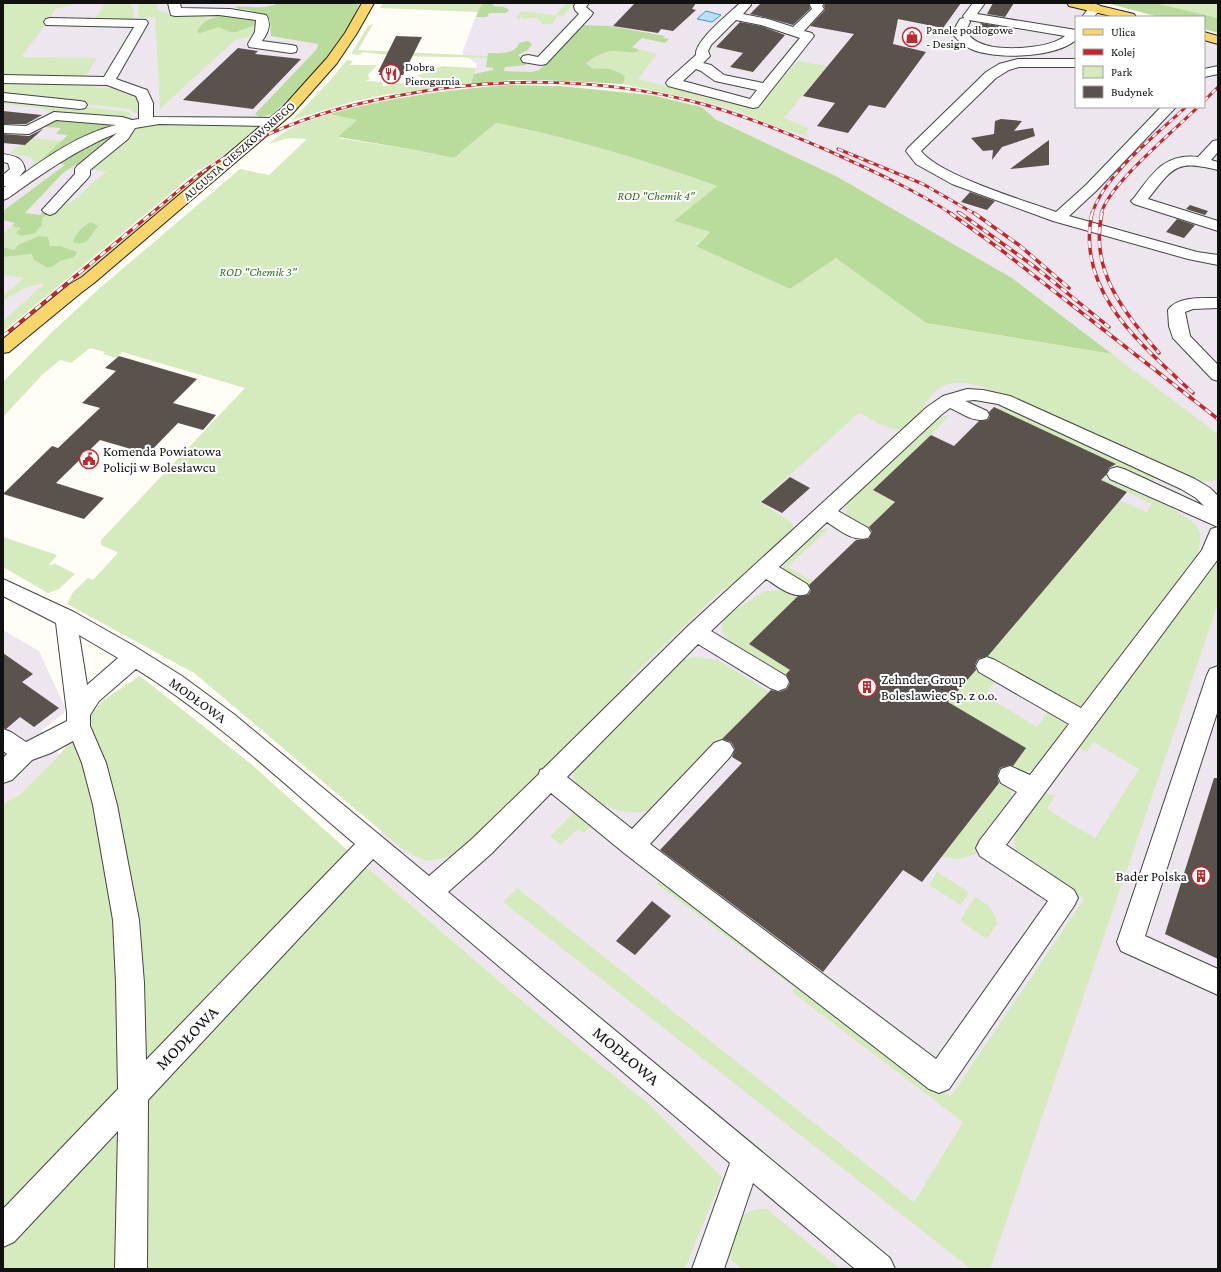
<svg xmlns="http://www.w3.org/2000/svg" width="1221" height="1272" viewBox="0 0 1221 1272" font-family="'Crimson Pro',serif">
  <rect width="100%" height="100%" fill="#fffdf5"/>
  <path fill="#eee6ef" d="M3 3H360L341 41 307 82 254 134 242 128 3 329Z
    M481 3H1073L1130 17H1076V107H1204V36L1218 40V435L1012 278 838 177 715 119 693 99 623 84 591 82 514 80 471 84 477 64 462 53Z
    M933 344 1218 474V1269H685L721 1176 648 1103 533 1010 354 856Z
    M3 630 39 651 65 707 64 713 42 730 59 755 22 793 3 804Z"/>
  <path fill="#d5ebbd" d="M3 3H43V5L54 3H80L55 9 51 17 22 56 23 57 97 58 83 80 3 78Z
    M104 3H129L133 8 134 19 133 21 93 20 101 11Z
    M138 3H157L158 10 169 14V16L202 13 225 15 209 18 200 24 212 29 219 27 242 30 256 25 260 28 249 37 235 40 160 109 155 17 139 18Z
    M383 3H486L481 5 478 12 380 8Z
    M567 3H575L562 17 558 16 552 24H543L536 18 523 19 520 17 519 19H517V16L521 11 555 15Z
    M1156 3H1218V18Z
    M373 24 358 50 487 56 488 58 398 56 362 52 360 55 351 54 368 26Z
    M638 49 657 54 638 79 735 103 763 99 798 61 827 66 784 118 808 128 806 135C780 131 757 117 731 109 696 98 659 92 623 84L625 76C613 69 606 67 593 69L586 63 601 53 614 51 628 52Z
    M347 60 353 61 350 65H377L368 75 370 79 366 81 382 82 383 86 422 80 421 77 416 76 442 66 476 68 471 84 384 95 355 101 292 120 328 83Z
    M3 81 88 84 98 88H110L139 98 143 114 138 115 129 109 3 95Z
    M3 98 122 111 128 112 133 117 132 119 59 114 41 108 3 104Z
    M329 114 358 120 338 138 410 149 454 158 496 123 566 138 636 157 717 186 675 221 710 232 696 245 790 289 836 257 926 323 1112 354 1218 434V480L1196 483 992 390C977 385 956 378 941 387 926 395 916 429 899 430 888 430 870 418 859 413L760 502 792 523 794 528V533L749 577 723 589 632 676 618 699 509 805 450 857 426 861 405 851 194 673 67 604 73 592 88 578 93 580 117 554V552L101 545V540L245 388 122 352 116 358 103 354 105 352 90 348 71 363 60 360 43 374 3 417V382L52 332 101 287 240 169 269 175 307 139 288 138 269 144C285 128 308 121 329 114Z
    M147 124 253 125 257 128 256 131 235 149 196 172 3 332V321L45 283 27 287 3 300V296L24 278 3 275V257L32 254 60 261 73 250C64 249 59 246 50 246L48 237C35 236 23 241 14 250L3 247V234L12 226 37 230 42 218 53 213 58 206C73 204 79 196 89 186 94 181 100 177 106 172L89 169 138 126Z
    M34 138 62 141 45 157 46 158 3 191V189L33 165 34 162 30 157 10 153 20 145H25Z
    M209 170 86 274 3 340 164 204Z
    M994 407 1012 410 1156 477 1153 481 1145 480 1114 466 1116 464Z
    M949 415 931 435 873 490 895 502 868 528C853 522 841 519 848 501L938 418Z
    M1104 478C1123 486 1189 512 1198 528 1203 537 1198 550 1197 558L1084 705 1077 707 986 658 1104 519 1106 494 1146 512 1152 504 1102 480Z
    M829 528 788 567 813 581 809 586 784 570 783 565 785 561 816 531Z
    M3 537 57 555 49 565H52L54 563 75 574 59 589 48 593 3 567Z
    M1218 556V604L990 1269H971L503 902 517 888 914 1202 963 1122 792 992 795 988 657 884 661 878 951 1096 1084 899 1022 858C1014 849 1012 844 1016 833L1044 794 1055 795 1047 809 1095 838 1139 769 1093 742 1086 753 1079 746Z
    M786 590 797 597 749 644 791 670 783 677 732 645 722 631V624L725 617 764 591Z
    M694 657 718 660 769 692C751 710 733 727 716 746 696 766 677 797 651 809 635 817 610 810 597 800 583 790 573 787 573 768L678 663 685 659Z
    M979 667 998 678 985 695 1037 727 1050 710 1061 717 1065 722 1067 728 1039 768 1022 772 1010 769 1026 748 948 702Z
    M140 676 251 764 354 856 533 1010 648 1103 722 1177 685 1269H3V804L22 793 59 755 103 700Z
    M1002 779 1011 791 1012 803 976 854 959 859 942 857Z
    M574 812 592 825 584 833 578 829 561 845 550 836Z
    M937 872 969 892 961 905 929 885Z
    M975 897C989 905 994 908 997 924L987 939 960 921Z
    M767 1209 840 1269H742L731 1260C732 1242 732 1218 751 1211 756 1209 762 1209 767 1209Z"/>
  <path fill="#b9dc9c" d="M277 3H360L341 41 319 68 273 114 260 117 255 114 317 49 318 44 271 36 270 19 249 10 238 9 235 7C250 5 263 11 277 3Z
    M486 3H494L493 6 504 7 509 10 506 13H489L487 17H476L481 5Z
    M1106 3H1156L1218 18V33L1204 29V17H1159Z
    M225 15 259 18 256 25 236 32H230L219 27 200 33 197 32C205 16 211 20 225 15Z
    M583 25 610 26 665 36 663 38 669 39 665 43 642 38 632 47 638 49V51C630 54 623 51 615 51 604 51 595 57 586 63L593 69C606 67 614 69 625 76L623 84 545 80H514L471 84 474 74 493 70V68L486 67 488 53C499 53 515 55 519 43L528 41 532 44 528 50 518 55 526 61V65L505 67 504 71 532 72 539 70 546 64Z
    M511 85 560 86 651 95 702 107 715 119 838 177 1012 278 1112 354 926 323 836 258 790 289 696 246 710 232 674 221 717 186C643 159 573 138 496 123L454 158 410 149 338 137 357 120 329 114C389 98 449 89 511 85Z
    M50 120H59L118 125 71 143 46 158 44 157 68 135 56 134 61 128 44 127 41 130H35Z
    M122 130 87 162 75 165 63 173 25 213 40 215 43 212 53 213 42 218V225L37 230 36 233 21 236 16 233 21 228 12 226 15 223 3 220V214L5 212 3 211 65 165 54 162 64 154Z
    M91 222 98 226C90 237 87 247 73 242 75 234 83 226 91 222Z
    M39 236 48 237 50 246H60L77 252 74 257 60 261 53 266 48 268 34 260 32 254 3 257V247L14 250 18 245Z"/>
  <path fill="#b9e0f7" stroke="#3f96cf" d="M706 11 721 15 712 22 697 19Z"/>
  <path fill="#5a524d" d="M635 3H696L692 9 696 10 673 31 661 29 658 33 613 26Z
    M761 3H809L810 9 793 25 768 18 750 14Z
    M825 3H961L943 28 898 19 893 44 926 52 885 108 869 105 848 133 817 126 835 103 803 96 854 34 810 26 825 10 824 6Z
    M993 3H1014L1005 17 987 14Z
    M740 22 761 26 785 35 753 72 730 67 743 53 716 47Z
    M981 23 999 26 992 37 975 33Z
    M396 36 422 37 403 75H379L380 72H378Z
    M238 48 258 51 255 54 301 59 253 109 183 100Z
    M3 111 42 115 26 124H3Z
    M1001 119 1022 121 1014 131 1033 128 1035 136 1002 147 992 160 993 150 983 151 971 138 994 134 995 121Z
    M43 129 25 145 3 143V134L29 136Z
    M1049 140V165L1010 169Z
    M970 192 995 201 987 210 961 202Z
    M1190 205 1208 211 1205 215 1186 209Z
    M1177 219 1195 225 1184 238 1166 232Z
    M119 356 197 379 173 403 216 415 203 430 178 423 148 454 100 440 56 483 104 498 84 519 3 494 52 446 58 448 100 408 82 403 116 371 105 368Z
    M994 407 1116 464 1109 468 1106 475 1101 480 1127 492 988 656 978 659 975 665 976 670 948 702 1026 748 1013 766 1010 765 1000 768 997 775 999 783 922 882 903 870 823 972 660 850 742 763 732 757 735 749 731 742 722 739 771 690 779 692 787 689 790 683 786 674 790 670 749 644 798 596 808 595 811 590 809 585 856 540 869 539 872 532 869 527 895 502 873 490 931 435 954 446 979 421 988 420 990 416 989 412Z
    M790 477 810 488 782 513 761 502Z
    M3 653 33 674 22 682 59 708 34 727 20 717 6 729 3 728Z
    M1214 778H1218V959L1165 934Z
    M652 901 671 916 635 955 616 941Z"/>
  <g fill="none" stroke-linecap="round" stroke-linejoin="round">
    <defs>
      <path id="minor" d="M168 3H180L181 8 230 9 266 15C272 24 268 33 262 41L291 45 296 46 297 49 296 52 291 53 249 47 248 44 255 32 256 20 219 15 175 16 171 15Z
        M576 3H589L586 7 593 13 591 16 546 64 541 65 523 62 521 59 523 56 528 55 538 57 579 14 575 10 574 6Z
        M740 3H750L751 5 743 14 768 19 793 27 812 9 810 5 811 3H824L822 6 824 9 804 31 812 33 814 36 758 107 753 108 668 86 666 83 668 80 696 55C694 41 730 13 740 3ZM736 20 761 25 800 38 763 83 724 75 711 65 703 63 710 56 708 51 711 45ZM696 69 701 71 715 81 757 90 750 99 683 81Z
        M973 3H985L977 14 1076 30V40C1055 58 995 60 971 49 964 46 956 39 952 33L960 19 964 18 963 16ZM969 20 1065 36C1049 49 999 52 980 43 974 41 970 36 965 32L970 22Z
        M1095 4 1099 5 1101 8 1094 17H1082L1091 5Z
        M50 18 146 20 148 23 116 79 147 90 153 103V117L274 118 279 119 281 122 279 125 274 126 159 124 135 128 128 139 90 170V175L88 178 55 213 50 215 45 213 42 210 75 174V169L77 166 117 133C77 149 43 173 8 198L3 200V188L6 186H3V175L10 169 8 163 3 162V154C15 156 23 157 25 170L19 177C48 156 80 134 116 125L56 120 29 134 3 133V125L26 126 54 112 122 117 132 120 139 119V103L136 96 107 85 3 83V75L104 77 134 27 46 25 44 22 46 19Z
        M1018 59H1076V67H1019L1009 70 996 78 921 151C941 176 1023 200 1056 212L1086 185 1161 107H1176L1096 191 1069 216 1197 252 1218 255V265L1188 259 1053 221 952 184 916 164 906 151 908 148 986 72 999 64Z
        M1218 66V74L1204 77V69Z
        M3 93 80 101 85 102 87 105 85 108 80 109 3 101Z
        M1218 140V152L1211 160 1218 162V170C1176 160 1174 166 1148 199L1218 221V231L1134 204 1131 201 1134 198C1152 174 1164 153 1198 157L1213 141Z
        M1218 298V308L1193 309 1185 312 1190 336 1218 365V381L1212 379 1173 338 1169 326 1168 310C1177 296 1203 298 1218 298Z
        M967 389 983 390 1010 396 1195 479 1210 488 1218 496V559L1006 845 1074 890 1078 898 1074 906 949 1089 939 1093 929 1089 624 853 551 793 491 854 448 892 890 1258 895 1269H855L753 1183 724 1269H692L730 1163 373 859 148 1100 147 1269H115L118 1131 14 1242 3 1247V1209L118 1089 116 983 113 920 93 805 82 763 73 741 51 753 32 760 12 780 3 783V758L7 754 3 751V729L11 732 26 742 67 721V713L56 623 3 596V579L74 612 134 646 182 676 235 715 429 876 473 838 539 774 540 770 543 769 688 626 927 407 943 396ZM975 400 998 404 1181 489 1196 498 1204 506 1124 469 1117 467 1110 469 1107 474 1110 479 1218 527 1211 529 1202 550 1081 708 995 660 987 657 979 660 976 666 979 672 1069 724 1030 775 1010 766 1001 769 998 776 1001 783 1017 792 980 840 976 848 980 856 1048 901 936 1059 650 844 730 757 734 750 730 743 722 740 714 743 632 829 567 777 698 644 770 688 778 691 786 688 789 682 786 676 711 631 766 579C779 587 792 599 807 594L810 589 807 584 779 567 827 522C839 530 853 542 868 538L871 533 868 528 838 511 941 415 950 408C962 413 973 423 987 419L989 415 987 411 965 401ZM79 635 118 658 87 685ZM136 669C215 718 284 784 355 844L146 1060 144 983 139 920 117 805 106 763 90 726V715L99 701Z
        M1218 666V710L1145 936 1218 969V995L1121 951 1117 942 1207 675 1210 669Z"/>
      <path id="major" d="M362 3H374L357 33 337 63 292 114 94 283 82 292 9 352 3 353V339L70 284 82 277 282 108 327 58 345 33Z
        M1067 3H1088L1134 14 1136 17H1115L1069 6Z
        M1204 32 1218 36V44L1204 40Z"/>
    </defs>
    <use href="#minor" stroke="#444" stroke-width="2"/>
    <use href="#major" stroke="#222" stroke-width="2"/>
    <use href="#minor" fill="#fff" fill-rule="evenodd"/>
    <use href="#major" fill="#f9d66b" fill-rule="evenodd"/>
    <defs>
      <path id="rail-far1" d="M1204 101 1218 87
        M838 149 923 184 975 214
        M958 212 961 214
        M151 214C166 201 181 188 197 176 212 164 232 153 249 144 294 120 346 105 396 96 493 77 595 77 691 101 739 113 785 132 829 151 871 170 913 189 952 214
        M1092 214C1103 176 1157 134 1186 107
        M1101 214C1108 185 1175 130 1198 107"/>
      <path id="rail" d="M950 213 1000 249 1218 419
        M960 213 1035 267 1109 327
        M974 213 1019 245 1069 288
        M1092 213C1075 292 1142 345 1193 393
        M1102 213C1089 271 1124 312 1159 353
        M3 336 152 213"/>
    </defs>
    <use href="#rail-far1" stroke="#c4262e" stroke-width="3"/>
    <use href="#rail" stroke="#c4262e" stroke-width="3.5"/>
    <use href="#rail-far1" stroke="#fff" stroke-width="2" stroke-dasharray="5.5" stroke-linecap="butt"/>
    <use href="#rail" stroke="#fff" stroke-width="2.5" stroke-dasharray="7" stroke-linecap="butt"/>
  </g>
  <defs>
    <symbol id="shop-ring" viewBox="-11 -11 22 22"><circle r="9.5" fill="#fff" stroke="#c4262e" stroke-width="1.5"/><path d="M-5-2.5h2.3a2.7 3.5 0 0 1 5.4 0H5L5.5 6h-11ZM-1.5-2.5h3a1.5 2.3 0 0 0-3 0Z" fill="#c4262e"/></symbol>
    <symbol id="restaurant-ring" viewBox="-11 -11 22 22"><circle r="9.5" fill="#fff" stroke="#c4262e" stroke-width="1.5"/><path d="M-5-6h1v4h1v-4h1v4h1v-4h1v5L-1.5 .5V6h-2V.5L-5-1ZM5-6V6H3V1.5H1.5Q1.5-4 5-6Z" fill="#c4262e"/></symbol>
    <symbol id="civic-ring" viewBox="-11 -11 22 22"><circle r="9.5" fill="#fff" stroke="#c4262e" stroke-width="1.5"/><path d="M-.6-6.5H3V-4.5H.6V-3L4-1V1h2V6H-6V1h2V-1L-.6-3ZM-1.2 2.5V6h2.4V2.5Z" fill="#c4262e"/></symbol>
    <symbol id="building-ring" viewBox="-11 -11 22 22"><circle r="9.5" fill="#fff" stroke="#c4262e" stroke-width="1.5"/><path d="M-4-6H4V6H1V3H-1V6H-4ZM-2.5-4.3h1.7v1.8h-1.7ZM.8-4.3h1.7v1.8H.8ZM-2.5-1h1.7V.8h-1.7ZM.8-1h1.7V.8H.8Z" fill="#c4262e"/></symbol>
  </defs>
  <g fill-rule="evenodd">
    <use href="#shop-ring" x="901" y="26" width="22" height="22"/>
    <use href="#restaurant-ring" x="380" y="63" width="22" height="22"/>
    <use href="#civic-ring" x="78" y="448" width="22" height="22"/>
    <use href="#building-ring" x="856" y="676" width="22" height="22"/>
    <use href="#building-ring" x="1190" y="865" width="22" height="22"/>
  </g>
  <g text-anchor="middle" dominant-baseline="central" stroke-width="4" stroke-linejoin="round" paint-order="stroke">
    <g font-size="12" fill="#111" stroke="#fff" text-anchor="start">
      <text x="926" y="30">Panele podłogowe<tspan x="926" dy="14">- Design</tspan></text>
      <text x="405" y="67">Dobra<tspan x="405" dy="14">Pierogarnia</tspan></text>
    </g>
    <g font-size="12" fill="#111" stroke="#fff">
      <text transform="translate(239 151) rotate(-41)">AUGUSTA CIESZKOWSKIEGO</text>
    </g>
    <g font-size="12" font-style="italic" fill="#2f6b1f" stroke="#fff">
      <text x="656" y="196">ROD "Chemik 4"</text>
      <text x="258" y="272">ROD "Chemik 3"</text>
    </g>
    <g font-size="14" fill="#111" stroke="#fff" text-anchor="start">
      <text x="103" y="451">Komenda Powiatowa<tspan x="103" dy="16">Policji w Bolesławcu</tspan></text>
      <text x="881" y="679">Zehnder Group<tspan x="881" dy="16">Boleslawiec Sp. z o.o.</tspan></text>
      <text x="1187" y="876" text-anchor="end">Bader Polska</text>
    </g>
    <g font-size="14" fill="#111" stroke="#fff">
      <text transform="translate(198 700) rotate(36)">MODŁOWA</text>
    </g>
    <g font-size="17" fill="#111" stroke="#fff">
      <text transform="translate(187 1038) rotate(-46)">MODŁOWA</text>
      <text transform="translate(626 1056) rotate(40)">MODŁOWA</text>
    </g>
  </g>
  <rect width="1221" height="1272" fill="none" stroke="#111111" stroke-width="8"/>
  <rect x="1075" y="16" width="130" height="92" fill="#ffffff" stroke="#a0a0a0"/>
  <rect x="1083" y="29" width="20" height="6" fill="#f9d66b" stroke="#a0a0a0"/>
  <text x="1111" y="36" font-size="12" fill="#111111">Ulica</text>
  <rect x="1083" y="49" width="20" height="6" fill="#c4262e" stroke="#a0a0a0"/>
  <text x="1111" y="56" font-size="12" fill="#111111">Kolej</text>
  <rect x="1083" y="66" width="20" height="12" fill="#d5ebbd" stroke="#a0a0a0"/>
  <text x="1111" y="76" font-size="12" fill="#111111">Park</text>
  <rect x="1083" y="86" width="20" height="12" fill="#5a524d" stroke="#a0a0a0"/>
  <text x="1111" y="96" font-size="12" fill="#111111">Budynek</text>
</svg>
